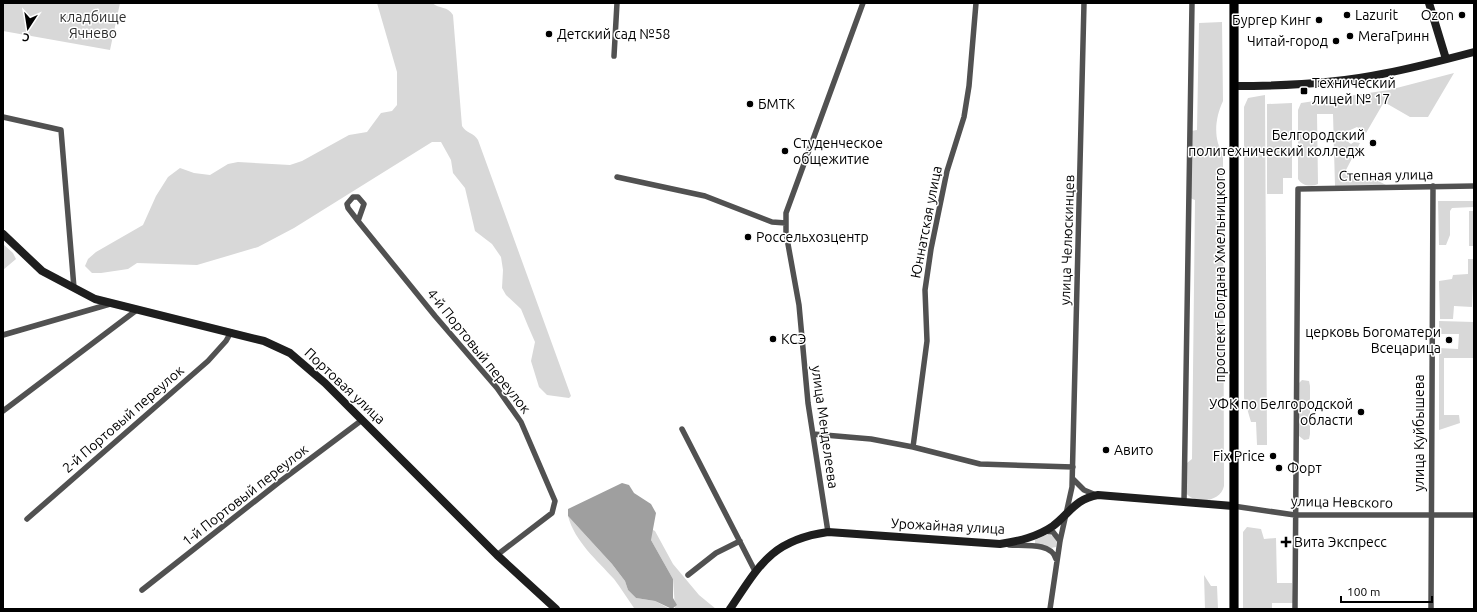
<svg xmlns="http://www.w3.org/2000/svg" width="1477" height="612" viewBox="0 0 1477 612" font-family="Ubuntu,sans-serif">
  <rect width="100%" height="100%" fill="#fff"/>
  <path fill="#d8d8d8" d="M3 3H120L110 50 3 31Z
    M377 3H432C439 9 448 6 453 15L462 126C466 133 474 133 478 140L571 396 569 398 547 395 539 387 531 361 535 342 528 326 521 309 506 295 502 288 503 270 501 257 492 244 475 231 465 188 453 173 451 160 441 142H432L294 228 258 247 197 265 137 263 128 269 101 273H92L85 266 88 259 96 252 143 225 156 196 168 177 180 168 194 173 210 175 228 164 238 162 290 165 302 161 349 135 367 132 381 113 392 111 397 105V72Z
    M1222 22 1223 101C1215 118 1213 139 1223 154L1224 486C1221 502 1195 505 1186 493L1187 463 1192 459 1195 200 1190 198 1191 131 1197 130 1199 23Z
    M1454 73 1428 117H1410L1384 102 1366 133 1357 127 1348 131C1345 136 1346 141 1351 144L1354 142 1360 143 1346 170 1358 177 1361 172 1386 185 1384 186H1335L1333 114H1317L1318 184C1311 187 1302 186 1298 179V110L1301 103 1389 90Z
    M1265 95 1267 445H1257L1256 422H1251L1244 398V107L1248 98Z
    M1292 103V178H1283V194H1267V104Z
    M1438 201H1474V207L1452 208 1450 211V235L1446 245H1439Z
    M1469 211H1474V246H1469Z
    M3 244 13 253 16 259 3 270Z
    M1468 259H1474L1472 307 1454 306 1453 319H1440L1439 281 1452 279 1453 275 1468 274Z
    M1439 321 1474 322V358H1444V415H1459L1460 423 1439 430V348L1458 349 1459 334H1439Z
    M1302 380 1309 381 1310 386V434L1309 439 1304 440 1299 436V383Z
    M568 516 612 564 625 581 628 590 636 598 655 601 670 609 634 608C627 598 621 588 614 579 597 560 575 542 568 516Z
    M1247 527 1261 529 1264 539 1276 538 1277 583H1292L1293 603H1272V609H1243V532Z
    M651 529 655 531 673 564 699 595 716 609H672L675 608 673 579 651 540Z
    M1048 534 1053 536 1057 541 1056 547 1051 548 1035 544V540Z
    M1204 575 1211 586H1217L1218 609H1205Z"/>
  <path fill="#9f9f9f" d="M622 483 629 485 634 493 651 504 656 513 651 540 673 579V598L677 605 672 609 655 601 636 598 628 590 625 581 612 564 568 516V509Z"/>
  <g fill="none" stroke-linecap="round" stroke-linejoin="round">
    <defs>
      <path id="primary" d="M1234 609V3"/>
    </defs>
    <use href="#primary" stroke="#dbdbdb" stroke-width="10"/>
    <path stroke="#515151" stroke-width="5.5" d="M614 56 617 3
      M3 117 61 130 74 288
      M617 177 705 196 772 222 786 223
      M358 221 364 204 358 197H353L347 204 348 208 358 221 435 316 497 388 521 422 555 501 552 513 497 555
      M3 335 110 304
      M3 411 138 309
      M682 429 755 571
      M813 434 871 439 913 447 980 464 1073 467
      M913 447 927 341 925 290 931 249 947 171 964 117 969 86 976 3
      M1073 479 1084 490 1096 495
      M1184 502 1192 3
      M1233 506 1295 515H1474
      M27 519 208 361 226 341 231 332
      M1045 531 1053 532 1060 541
      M828 532 808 403 799 305 786 233V213L863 3
      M1009 545C1023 546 1052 542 1056 559
      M688 575 716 553 740 541
      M142 590 278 483 362 420
      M1050 609 1060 541 1072 487 1084 3
      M1295 609 1298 189 1474 186
      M1431 609 1433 186"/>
    <path stroke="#1e1e1e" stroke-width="8" d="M1429 3 1446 59
      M1234 86C1283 86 1334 84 1382 74 1413 68 1444 60 1474 52
      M3 234 42 271 95 299 264 341 290 353 325 383 497 555 556 609
      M730 609C759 566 771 540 828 532L1000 544C1019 541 1037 537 1053 526 1070 513 1075 499 1098 495L1233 506"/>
    <use href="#primary" stroke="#000" stroke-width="9"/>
  </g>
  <g fill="#000" stroke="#fff" stroke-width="1.5">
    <circle cx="1347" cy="15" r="4"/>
    <circle cx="1462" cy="15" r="4"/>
    <circle cx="1319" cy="20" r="4"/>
    <circle cx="549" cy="34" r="4"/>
    <circle cx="1350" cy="36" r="4"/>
    <circle cx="1336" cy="41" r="4"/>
    <rect x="1300" y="87" width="8" height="8" rx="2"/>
    <circle cx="750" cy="104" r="4"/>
    <circle cx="1373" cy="143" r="4"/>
    <circle cx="785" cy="151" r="4"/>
    <circle cx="748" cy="237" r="4"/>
    <circle cx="773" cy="339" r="4"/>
    <circle cx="1449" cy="340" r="4"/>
    <circle cx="1361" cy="412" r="4"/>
    <circle cx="1106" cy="450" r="4"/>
    <circle cx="1273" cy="456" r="4"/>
    <circle cx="1279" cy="468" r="4"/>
    <path d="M1284 536h4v4h4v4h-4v4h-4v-4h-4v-4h4z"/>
  </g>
  <g text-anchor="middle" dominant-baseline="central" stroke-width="3" stroke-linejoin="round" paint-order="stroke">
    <g font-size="14" fill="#000" stroke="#fff" text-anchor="start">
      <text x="1355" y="15">Lazurit</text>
      <text x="1454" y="15" text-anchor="end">Ozon</text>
      <text x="1311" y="20" text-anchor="end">Бургер Кинг</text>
      <text x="557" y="34">Детский сад №58</text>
      <text x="1358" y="36">МегаГринн</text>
      <text x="1328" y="41" text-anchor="end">Читай-город</text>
      <text x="1312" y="83">Технический<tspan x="1312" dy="16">лицей № 17</tspan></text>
      <text x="758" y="104">БМТК</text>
      <text x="1365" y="135" text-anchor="end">Белгородский<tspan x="1365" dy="16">политехнический колледж</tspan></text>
      <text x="793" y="143">Студенческое<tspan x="793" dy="16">общежитие</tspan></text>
      <text x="756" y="237">Россельхозцентр</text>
      <text x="1441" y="332" text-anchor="end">церковь Богоматери<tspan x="1441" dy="16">Всецарица</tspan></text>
      <text x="781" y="339">КСЭ</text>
      <text x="1353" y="404" text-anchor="end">УФК по Белгородской<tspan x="1353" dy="16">области</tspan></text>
      <text x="1114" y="450">Авито</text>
      <text x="1265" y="456" text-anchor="end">Fix Price</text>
      <text x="1287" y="468">Форт</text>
      <text x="1294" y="542">Вита Экспресс</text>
    </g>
    <g font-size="14" fill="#2f2f2f" stroke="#fff">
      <text x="93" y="17">кладбище<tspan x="93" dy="16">Ячнево</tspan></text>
    </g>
    <g font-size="14" fill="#000" stroke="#fff">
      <text transform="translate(1386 175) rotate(-1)">Степная улица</text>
      <text transform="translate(926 222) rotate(-79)">Юннатская улица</text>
      <text transform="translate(1067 240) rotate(-88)">улица Челюскинцев</text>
      <text transform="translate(1220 275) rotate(-90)">проспект Богдана Хмельницкого</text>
      <text transform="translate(479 351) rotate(51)">4-й Портовый переулок</text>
      <text transform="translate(345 386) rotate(43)">Портовая улица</text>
      <text transform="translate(123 419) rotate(-41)">2-й Портовый переулок</text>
      <text transform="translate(825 427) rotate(82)">улица Менделеева</text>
      <text transform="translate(1419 433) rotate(-90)">улица Куйбышева</text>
      <text transform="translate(245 495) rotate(-38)">1-й Портовый переулок</text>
      <text transform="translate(1342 502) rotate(1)">улица Невского</text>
      <text transform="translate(948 526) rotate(3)">Урожайная улица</text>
    </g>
  </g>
  <rect width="1477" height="612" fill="none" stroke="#000000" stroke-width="8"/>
  <g transform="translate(28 28) rotate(192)" stroke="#ffffff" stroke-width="3" paint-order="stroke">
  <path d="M0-3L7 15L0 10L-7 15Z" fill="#000000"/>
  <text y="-6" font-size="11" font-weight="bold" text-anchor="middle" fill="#000000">С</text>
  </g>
  <path d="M1341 596v6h91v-6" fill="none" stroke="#000000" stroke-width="2"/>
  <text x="1347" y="596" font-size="12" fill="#000000" stroke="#ffffff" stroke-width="3" paint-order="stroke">100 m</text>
</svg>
